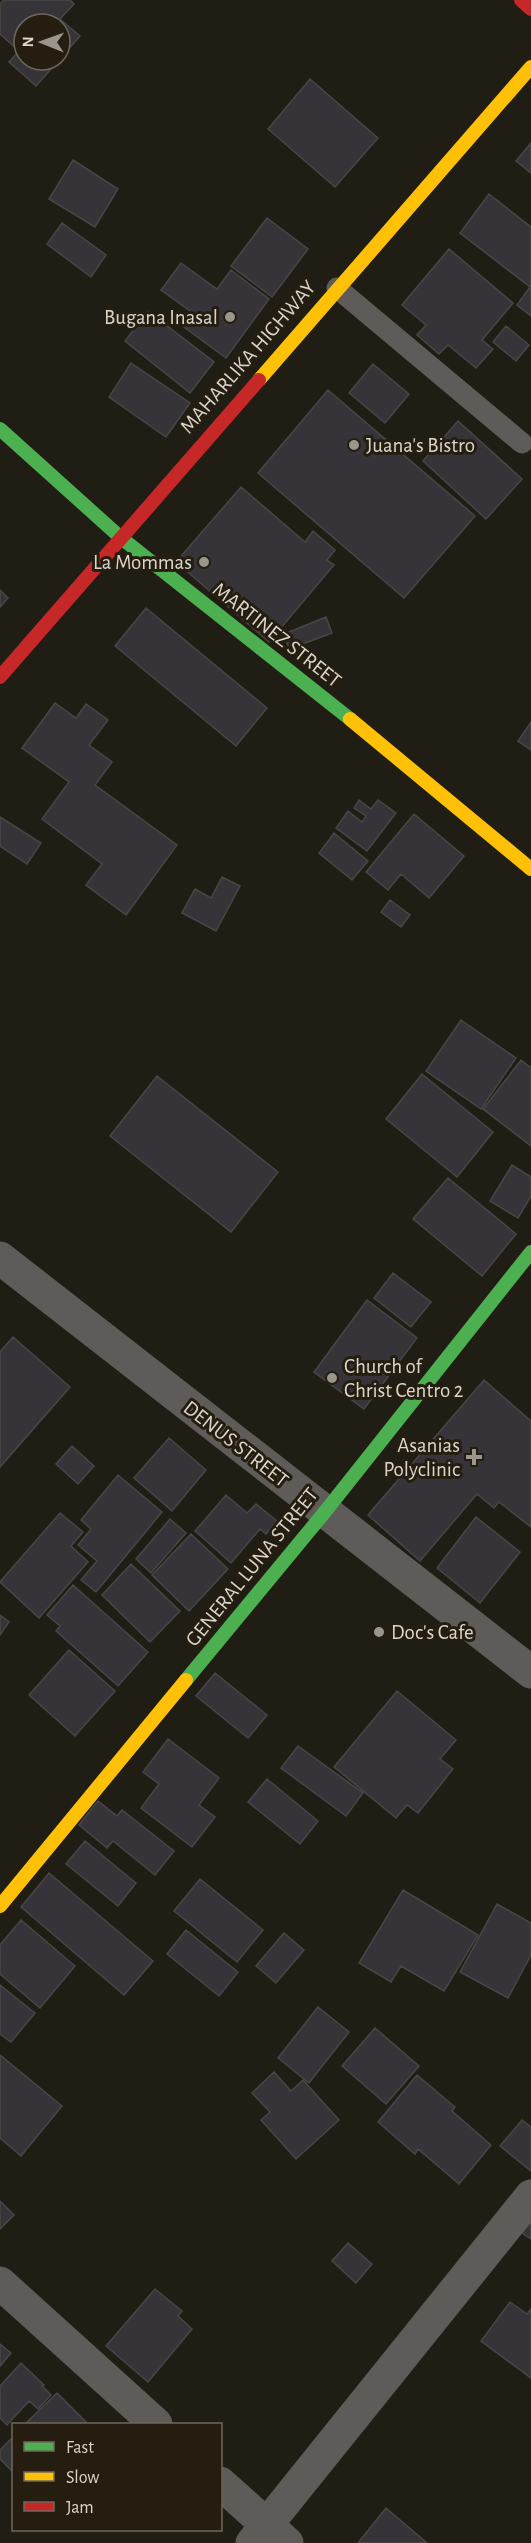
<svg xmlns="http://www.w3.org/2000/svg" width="531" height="2543" viewBox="0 0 531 2543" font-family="'Alegreya Sans',sans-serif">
  <rect width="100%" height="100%" fill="#201d15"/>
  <path fill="#363439" stroke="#484745" stroke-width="1.5" d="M4 0H70L74 4 60 19 80 36 60 59V24H24V60H59L36 86 9 62 19 51 0 34V4Z
    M310 79 378 138 335 187 268 129Z
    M531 143V173L516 161Z
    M73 160 118 189 95 227 49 199Z
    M489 194 531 227V316L517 305 530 287 460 233Z
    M267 218 308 249 272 297 231 266Z
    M62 223 106 255 91 277 47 244Z
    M449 249 513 303 482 340 493 349 476 368 448 345 439 354 417 335 426 325 402 305Z
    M181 263 217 289 231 270 269 299 226 358 180 324 190 311 161 290Z
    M148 311 214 362 190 393 125 341Z
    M506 326 529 345 516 361 493 342Z
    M131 363 190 403 166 437 109 397Z
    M373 364 409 394 385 423 349 393Z
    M328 390 475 516 404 598 258 473Z
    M458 421 522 479 486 519 423 461Z
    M241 487 305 542 313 531 335 550 327 560 334 565 269 642 176 562Z
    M0 590 8 598 0 607Z
    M146 608 267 708 236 746 115 646Z
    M326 617 332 633 289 649 284 634Z
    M55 703 76 718 86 704 108 720 89 745 112 762 95 785 177 845 126 915 86 885 102 864 42 819 69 782 22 748Z
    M531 722V750L518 741Z
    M359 800 371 809 378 800 396 813 367 851 336 828 348 811 362 822 366 816 354 808Z
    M414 814 464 856 429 898 401 874 388 890 366 872Z
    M0 817 41 843 27 864 0 846Z
    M334 833 368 861 352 880 319 853Z
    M222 877 240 886 216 931 182 913 195 889 211 898Z
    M390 900 410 915 401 927 381 912Z
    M461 1020 516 1058 481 1109 426 1071Z
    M521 1060 531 1068V1146L483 1109Z
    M422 1074 493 1132 457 1177 386 1119Z
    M157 1076 278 1172 231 1232 110 1136Z
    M512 1165 531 1177V1196L518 1218 490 1201Z
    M448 1178 516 1234 482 1276 413 1219Z
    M393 1273 431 1302 411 1327 374 1298Z
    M367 1300 417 1338 364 1409 314 1372Z
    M13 1337 70 1387 0 1467V1352Z
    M484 1380 531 1421V1527L499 1502 494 1508 477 1494 420 1561 368 1515Z
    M169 1438 206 1470 172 1511 134 1478Z
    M72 1446 94 1466 78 1484 56 1464Z
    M118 1475 162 1512 96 1592 81 1580 97 1561 78 1545 91 1529 81 1520Z
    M226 1495 247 1513 256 1504 277 1521 266 1534 260 1529 231 1563 195 1531Z
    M60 1513 83 1532 71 1546 88 1562 39 1618 0 1582Z
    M476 1517 520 1552 480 1603 437 1568Z
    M170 1519 186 1533 151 1573 136 1559Z
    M191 1534 228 1569 189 1611 152 1575Z
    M131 1564 180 1611 150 1642 102 1595Z
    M73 1585 148 1652 118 1686 56 1631 60 1626 47 1615Z
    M0 1615 9 1622 0 1635Z
    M69 1650 115 1691 75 1736 29 1695Z
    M215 1673 267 1715 248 1738 196 1696Z
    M397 1691 456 1740 440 1759 453 1769 418 1813 407 1805 396 1818 334 1767Z
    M168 1739 219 1778 199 1805 215 1817 192 1847 141 1808 159 1784 143 1772Z
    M298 1746 363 1793 346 1816 281 1768Z
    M267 1779 318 1821 300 1844 248 1802Z
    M98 1801 117 1816 122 1810 174 1851 155 1875 113 1841 107 1848 79 1825Z
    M85 1841 136 1883 118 1906 66 1864Z
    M49 1873 153 1961 124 1995 21 1907Z
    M200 1879 263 1930 237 1962 174 1911Z
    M403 1890 478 1935 444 1991 401 1966 391 1982 359 1963Z
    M497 1904 531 1923V1955L508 1998 460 1972Z
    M21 1920 75 1966 40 2008 0 1974V1945Z
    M186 1930 238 1972 219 1996 167 1954Z
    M284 1933 304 1950 276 1983 256 1966Z
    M0 1985 35 2013 11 2042 0 2034Z
    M318 2007 349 2032 309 2083 278 2058Z
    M375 2028 419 2066 386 2104 342 2066Z
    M0 2055 62 2106 21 2156 0 2138Z
    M274 2072 291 2091 303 2080 339 2120 296 2159 261 2120 270 2112 252 2093Z
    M417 2075 455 2107 452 2111 491 2145 459 2184 418 2149 415 2154 378 2122Z
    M522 2120 531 2127V2171L500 2146Z
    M0 2201 14 2215 0 2229Z
    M531 2221V2239L522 2233Z
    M348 2243 372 2264 356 2283 332 2261Z
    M155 2289 182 2311 178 2316 192 2329 148 2382 106 2346Z
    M510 2302 527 2314 531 2309V2378L481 2341Z
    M0 2344 11 2353 0 2366Z
    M21 2363 44 2385 42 2386 51 2395 38 2409 29 2401 7 2425 0 2418V2386Z
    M57 2393 88 2424H25Z
    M14 2436V2473L0 2459V2450Z
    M386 2508 427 2543H358Z"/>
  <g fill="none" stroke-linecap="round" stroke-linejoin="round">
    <path stroke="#5e5b58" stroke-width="21" d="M337 288 522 443"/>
    <path stroke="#5e5b58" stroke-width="33" d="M0 1258 531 1672
      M0 2283 156 2424
      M220 2483 287 2543
      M252 2543 531 2196"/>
    <path stroke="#4caf50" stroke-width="14" d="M0 429 120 537 350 719
      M186 1680 324 1513 531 1252"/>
    <path stroke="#ffc107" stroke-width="14" d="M259 380 531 67
      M350 719 531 869
      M0 1906 186 1680"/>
    <path stroke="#c62828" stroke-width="14" d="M521 0 531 9
      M0 677 259 380"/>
  </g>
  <g fill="#9a958d" stroke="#251e10" stroke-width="2">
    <circle cx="230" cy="317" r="6"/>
    <circle cx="354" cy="445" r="6"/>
    <circle cx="204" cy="562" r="6"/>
    <circle cx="332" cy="1378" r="6"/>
    <path d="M471 1448h6v6h6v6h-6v6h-6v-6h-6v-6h6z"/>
    <circle cx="379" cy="1632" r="6"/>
  </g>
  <g text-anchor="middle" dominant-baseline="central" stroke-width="6" stroke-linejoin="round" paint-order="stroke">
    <g font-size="21" fill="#dbd6cd" stroke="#251e10" text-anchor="end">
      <text x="218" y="317">Bugana Inasal</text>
      <text x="366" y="445" text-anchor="start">Juana's Bistro</text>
      <text x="192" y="562">La Mommas</text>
      <text x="344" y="1366" text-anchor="start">Church of<tspan x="344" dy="24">Christ Centro 2</tspan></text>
      <text x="460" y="1445">Asanias<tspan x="460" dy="24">Polyclinic</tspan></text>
      <text x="391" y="1632" text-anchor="start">Doc's Cafe</text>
    </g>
    <g font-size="21" fill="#dbd6cd" stroke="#251e10">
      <text transform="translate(248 357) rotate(-49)">MAHARLIKA HIGHWAY</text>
      <text transform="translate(277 635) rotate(38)">MARTINEZ STREET</text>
      <text transform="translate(236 1444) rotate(38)">DENUS STREET</text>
      <text transform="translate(252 1567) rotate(-51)">GENERAL LUNA STREET</text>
    </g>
  </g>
  <rect x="12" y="2423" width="210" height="108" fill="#251e10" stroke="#6e685c" stroke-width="1.5"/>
  <rect x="24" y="2442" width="30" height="9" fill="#4caf50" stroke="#6e685c" stroke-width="1.5"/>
  <text x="66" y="2453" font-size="18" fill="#dbd6cd">Fast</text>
  <rect x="24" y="2472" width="30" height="9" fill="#ffc107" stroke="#6e685c" stroke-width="1.5"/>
  <text x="66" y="2483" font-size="18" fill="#dbd6cd">Slow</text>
  <rect x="24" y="2502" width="30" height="9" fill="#c62828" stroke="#6e685c" stroke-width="1.5"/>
  <text x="66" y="2513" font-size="18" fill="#dbd6cd">Jam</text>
  <g transform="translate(42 42) rotate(271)"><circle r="28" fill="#251e10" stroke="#6e685c" stroke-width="1.5"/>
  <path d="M0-4.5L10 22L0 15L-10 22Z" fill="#9a958d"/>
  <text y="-9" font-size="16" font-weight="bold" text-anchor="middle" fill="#dbd6cd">N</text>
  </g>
</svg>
